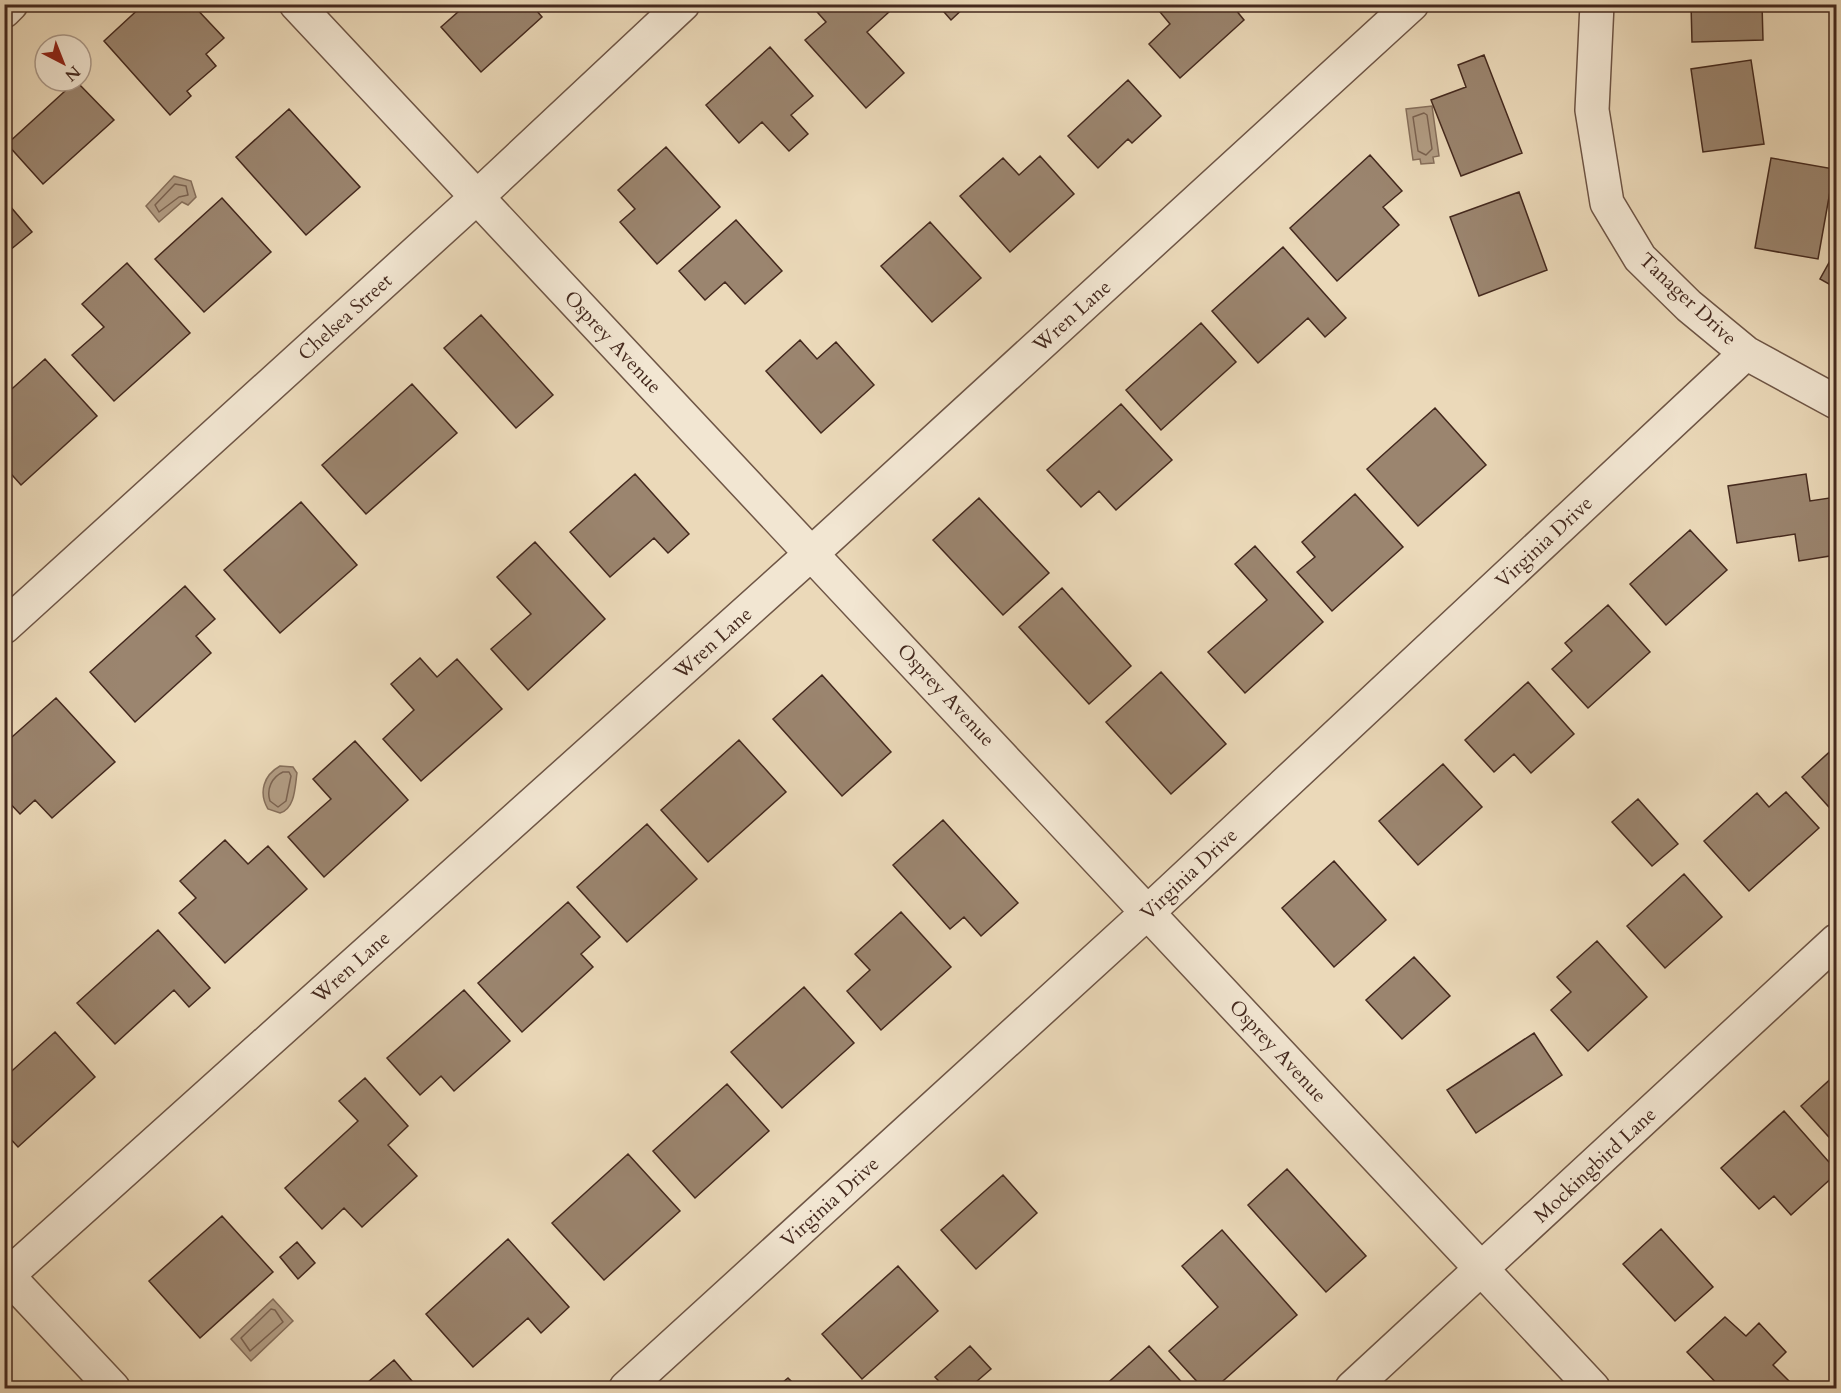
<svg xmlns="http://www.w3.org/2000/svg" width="1841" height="1393" viewBox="0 0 1841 1393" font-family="Cardo,serif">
  <rect width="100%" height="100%" fill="#ebd9b9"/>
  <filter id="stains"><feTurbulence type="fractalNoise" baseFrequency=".00333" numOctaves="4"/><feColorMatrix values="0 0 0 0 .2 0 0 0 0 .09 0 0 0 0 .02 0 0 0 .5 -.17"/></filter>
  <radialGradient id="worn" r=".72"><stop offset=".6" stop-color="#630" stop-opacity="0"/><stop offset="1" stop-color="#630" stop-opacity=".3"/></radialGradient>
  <path fill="#b29d84" stroke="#866f5b" stroke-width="1.5" d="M1432 106 1439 156 1433 157 1434 163 1421 164 1420 159 1413 160 1406 109Z
    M174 176 191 181 196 197 188 205 182 202 159 222 146 206Z
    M280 766 293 767 297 773C295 787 295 809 280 813L268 809C258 792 264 775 280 766Z
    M273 1299 293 1321 251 1361 231 1339Z"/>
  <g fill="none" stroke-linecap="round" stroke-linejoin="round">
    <path stroke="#7b6351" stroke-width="1.5" d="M1424 113 1427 115 1432 149 1426 155 1418 151 1413 117Z
      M175 184 186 186 188 195 179 197 159 212 155 205Z
      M283 772H289L291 776 286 801 278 807 270 801C266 789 272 777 283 772Z
      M271 1309 275 1310 283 1322 250 1351 241 1338Z"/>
  </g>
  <path fill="#9b856f" stroke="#44291e" stroke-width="1.5" d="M144 4H192L224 38 206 54 216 66 187 91 191 96 170 115 104 41Z
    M467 4H531L542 17 481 72 441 27Z
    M810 4H882L889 12 867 32 904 73 866 108 805 40 826 22Z
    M937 4H968L951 20Z
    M1156 4H1231L1244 20 1180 78 1149 44 1170 24 1155 6Z
    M1691 4H1762L1763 40 1692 42Z
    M770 47 813 96 791 115 808 134 789 151 762 122 739 143 706 105Z
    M1484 55 1522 153 1461 176 1431 100 1466 87 1458 65Z
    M1751 60 1764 144 1703 152 1691 69Z
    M1128 80 1161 116 1132 143 1128 139 1098 168 1068 136Z
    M76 81 114 120 43 184 7 144Z
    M289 109 360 187 306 235 236 157Z
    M666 147 720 207 657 264 620 222 635 209 618 190Z
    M1370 155 1402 191 1383 207 1399 225 1337 281 1290 228Z
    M1040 156 1074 194 1010 252 960 196 1003 158 1019 175Z
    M1771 158 1834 169 1818 259 1755 248Z
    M1519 192 1547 270 1479 296 1450 217Z
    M222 198 271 252 204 312 155 259Z
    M4 199 32 232 4 255Z
    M736 220 782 271 745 304 725 282 705 300 679 271Z
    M930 222 981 278 932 322 881 266Z
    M1283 247 1346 318 1325 337 1308 318 1258 363 1212 311Z
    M1836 250V288L1820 279Z
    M127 263 190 333 114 401 72 355 104 327 82 304Z
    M481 315 553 395 516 428 444 348Z
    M1201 323 1236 362 1161 430 1126 390Z
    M800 340 817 359 836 342 874 385 821 433 766 371Z
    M45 359 97 416 21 485 4 466V396Z
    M412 384 457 433 366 514 322 465Z
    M1121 404 1172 460 1116 510 1099 491 1081 507 1047 470Z
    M1435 408 1486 465 1418 526 1367 469Z
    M635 474 689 534 668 553 654 538 610 577 570 532Z
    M1806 474 1810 501 1836 497V555L1799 561 1795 534 1737 543 1728 486Z
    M1355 494 1403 547 1332 611 1297 572 1315 557 1302 542Z
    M979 498 1049 573 1003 615 933 540Z
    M301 502 357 565 280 633 224 570Z
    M1690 530 1727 570 1666 625 1630 584Z
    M535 542 605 619 528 690 491 649 531 614 497 577Z
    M1255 546 1323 622 1245 693 1208 652 1267 600 1235 564Z
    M185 586 215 619 196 636 211 653 135 722 90 672Z
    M1062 588 1131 666 1089 704 1019 627Z
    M1608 605 1650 652 1588 708 1552 669 1572 651 1565 643Z
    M420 658 437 677 457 659 502 709 421 781 383 739 414 710 391 684Z
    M1161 672 1226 744 1171 794 1106 722Z
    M822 675 891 752 842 796 773 719Z
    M1528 682 1574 734 1531 773 1514 754 1494 772 1465 740Z
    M56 698 115 762 52 818 35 800 20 814 4 797V744Z
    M739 740 786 792 708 862 661 810Z
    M355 741 408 800 324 877 288 837 331 799 313 779Z
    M1836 746V815L1802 777Z
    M1443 764 1482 807 1418 865 1379 821Z
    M1786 792 1819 828 1749 891 1704 841 1757 793 1769 807Z
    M1638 799 1678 844 1652 866 1612 822Z
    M943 820 1018 903 981 936 964 917 950 929 893 865Z
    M647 824 697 879 627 942 577 887Z
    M225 840 248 864 268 846 307 889 225 963 179 913 196 898 180 881Z
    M1334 861 1386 920 1334 967 1282 908Z
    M1684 874 1722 917 1665 968 1627 926Z
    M568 902 600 937 581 954 593 967 522 1032 478 983Z
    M901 912 951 967 881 1030 847 991 870 970 855 954Z
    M158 930 210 988 189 1007 174 990 115 1044 77 1003Z
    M1597 941 1647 997 1588 1051 1551 1010 1571 992 1557 977Z
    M1414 957 1450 996 1402 1039 1366 1000Z
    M804 987 854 1043 782 1108 731 1052Z
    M464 990 510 1041 454 1091 441 1076 420 1095 387 1058Z
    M55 1032 95 1077 18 1147 4 1132V1078Z
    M1534 1033 1562 1075 1476 1133 1447 1090Z
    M1836 1074V1145L1801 1106Z
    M365 1078 408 1126 388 1145 417 1176 362 1227 344 1208 322 1229 285 1188 358 1121 339 1101Z
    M727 1084 769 1131 695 1198 653 1151Z
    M1784 1111 1836 1170V1174L1791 1215 1774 1196 1759 1209 1721 1168Z
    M628 1154 680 1211 604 1280 552 1223Z
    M1287 1169 1366 1256 1326 1292 1248 1205Z
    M1003 1175 1037 1213 976 1269 941 1230Z
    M222 1216 273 1272 200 1338 149 1281Z
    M1661 1229 1713 1287 1675 1321 1623 1264Z
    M1222 1230 1297 1315 1215 1388H1203L1169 1351 1218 1307 1182 1266Z
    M508 1239 569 1307 541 1333 528 1318 473 1367 426 1314Z
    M297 1242 315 1263 298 1279 280 1257Z
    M898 1266 938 1311 862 1379 822 1334Z
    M1725 1317 1746 1336 1759 1323 1786 1352 1773 1365 1796 1388H1721L1687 1352Z
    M970 1346 991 1369 969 1388H945L935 1377Z
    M1149 1346 1187 1388H1102Z
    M394 1360 418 1388H361Z
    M788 1378 798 1388H776Z"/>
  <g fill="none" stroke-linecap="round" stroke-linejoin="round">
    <defs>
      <path id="minor" d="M296 4 1593 1388
        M1597 4 1592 110 1607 203 1640 258 1689 306 1746 353 1836 402
        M4 11 11 4
        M4 627 477 197 683 4
        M4 1272 113 1388
        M8 1275 812 553 1412 4
        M626 1388 1149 911 1746 353
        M1352 1388 1836 941"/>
    </defs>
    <use href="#minor" stroke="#6e5545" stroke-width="36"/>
    <use href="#minor" stroke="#f2e6d2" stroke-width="33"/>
  </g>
  <g text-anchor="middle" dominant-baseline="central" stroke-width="5" stroke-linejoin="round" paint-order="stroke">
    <g font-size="20" fill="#44291e" stroke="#f2e6d2">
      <text transform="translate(1688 299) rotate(43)">Tanager Drive</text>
      <text transform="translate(1072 316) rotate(-42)">Wren Lane</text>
      <text transform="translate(345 317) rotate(-42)">Chelsea Street</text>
      <text transform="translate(613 342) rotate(47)">Osprey Avenue</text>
      <text transform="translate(1544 542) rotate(-43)">Virginia Drive</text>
      <text transform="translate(713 643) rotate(-42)">Wren Lane</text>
      <text transform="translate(946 695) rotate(47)">Osprey Avenue</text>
      <text transform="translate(1189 874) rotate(-43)">Virginia Drive</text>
      <text transform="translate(351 967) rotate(-42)">Wren Lane</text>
      <text transform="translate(1278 1051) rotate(47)">Osprey Avenue</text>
      <text transform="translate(1595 1165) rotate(-43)">Mockingbird Lane</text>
      <text transform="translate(830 1202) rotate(-42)">Virginia Drive</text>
    </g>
  </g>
  <rect width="1841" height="1393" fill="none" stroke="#ebd9b9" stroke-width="24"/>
  <rect x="6" y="6" width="1829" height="1381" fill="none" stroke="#44291e" stroke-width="3"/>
  <rect x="12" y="12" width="1817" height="1369" fill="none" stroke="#44291e" stroke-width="1.5"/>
  <g transform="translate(63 63) rotate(138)"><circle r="28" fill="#f2e6d2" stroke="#ac9a8a" stroke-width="1.5"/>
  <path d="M0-4.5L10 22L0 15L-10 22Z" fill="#8f2418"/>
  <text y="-9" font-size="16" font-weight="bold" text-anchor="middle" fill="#44291e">N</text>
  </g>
  <rect width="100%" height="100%" filter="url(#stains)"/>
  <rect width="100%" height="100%" fill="url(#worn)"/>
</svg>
